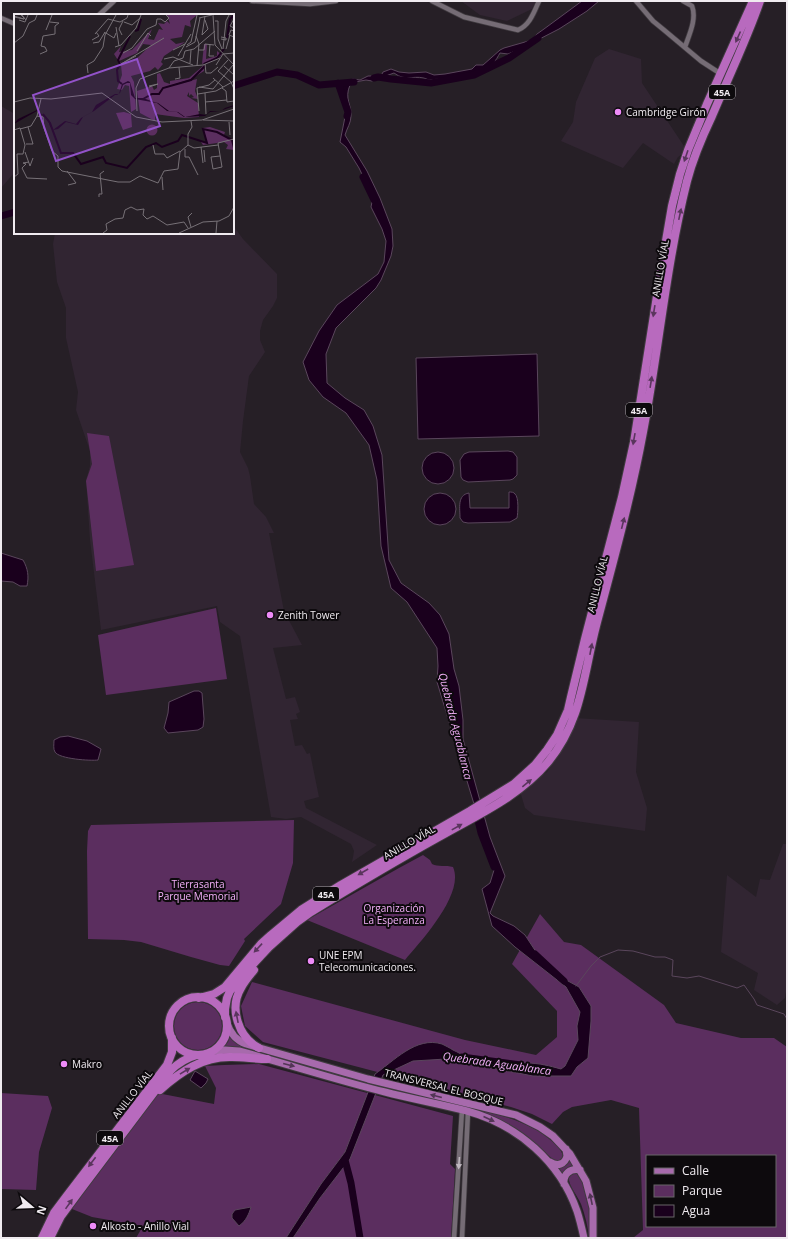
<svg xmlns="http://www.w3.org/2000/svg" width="788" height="1239" viewBox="0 0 788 1239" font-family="'Open Sans',sans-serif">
  <rect width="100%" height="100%" fill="#261f26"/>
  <path fill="#312532" d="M461 1H536L532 9 507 21 480 15Z
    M609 49 641 59 642 83 684 146 688 150 678 157 674 164 643 143 623 168 561 141 573 122 576 102 595 58Z
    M1 106 15 114V172L1 188Z
    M233 221 235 228 243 239 277 274V298L273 306 263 320 260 331V340L265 352 249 376 243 421 240 452 248 468 250 476 254 504 266 517 274 533H269L284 611 302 645 273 648 286 699 295 697 300 712 296 714 298 719 290 720 295 746 302 745 307 754 310 753 319 797 304 801 306 808 377 845 352 862 353 857 354 851 351 844 301 817 286 819 271 817 240 636 220 622 217 606 101 630 90 540 86 480 90 466V451L76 410 78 392 66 338V308L57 282 53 244 55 233H233Z
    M575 718 639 722 636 772 647 808 645 831 534 815 525 808 520 791 547 772 562 748Z
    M783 844H787V986L785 998 777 1005 754 990 758 973 721 952 727 875 756 897 760 879 770 880Z"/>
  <path fill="#5b2e5f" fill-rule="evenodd" d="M87 433 109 436 134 565 96 571 86 481 92 464Z
    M216 608 227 679 106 695 98 635Z
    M294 820 293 863 281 904 244 939 245 941 229 966 220 965 191 957 141 942 124 940 88 939 87 851 88 831 91 825Z
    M423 855 430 860 432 864C438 867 446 865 453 867 465 894 421 941 405 960L307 920 399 868Z
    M540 914 564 942 581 945 664 1005 676 1023 741 1038H774L787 1047V1238H633L643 1230 639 1108 611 1100 572 1107 563 1112 552 1124 532 1114 511 1107 263 1042 245 1026 241 1006 252 982 465 1040 536 1055 557 1037V1011L512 964ZM647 1156H775V1226H647Z
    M174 1026a24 24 0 1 1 48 0a24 24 0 1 1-48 0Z
    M230 1034C233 1044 243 1047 253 1050L249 1051 222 1047 228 1042Z
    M259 1064 453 1116 450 1164 455 1169 451 1238H363L352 1189 358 1238H293L320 1198 345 1165 348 1171 346 1164 347 1146 345 1152 321 1184 286 1238H136L143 1226 92 1217 67 1207 152 1092 214 1104 216 1088 205 1066 224 1065Z
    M1 1093 48 1096 52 1108 39 1152 36 1190 1 1189Z
    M460 1106C492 1113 528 1119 553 1142 558 1147 564 1152 563 1160L556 1162 525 1135Z
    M568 1154 578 1168 563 1179 556 1168Z
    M576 1173C592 1189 590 1216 591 1238H589C588 1226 585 1215 581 1204 577 1194 567 1185 569 1175Z"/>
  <path fill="#1a001d" stroke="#5a465c" d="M582 1H599L587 11 559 29 522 48 508 54 500 53C498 56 496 61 493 63 477 77 449 78 429 80 415 73 407 83 394 73L372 81 366 80 355 82 350 85C344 99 352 105 351 116 351 123 347 128 345 135L367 171 380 198 392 229 393 246 391 256 381 280 376 288 336 328 326 354 327 383 345 398 364 410 373 426 382 455 389 560 401 583 429 603 440 615 449 634 454 669 459 686 463 720V739L490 837 505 876 490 913 493 916 514 926 525 935 542 961 557 975 579 987 591 1006V1021L588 1058 577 1067 571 1076H533L446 1059 413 1061 383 1075 350 1159 320 1198 293 1238H286L321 1184 345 1152 375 1074C394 1061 416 1036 442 1044 446 1046 450 1048 453 1050 462 1054 476 1063 484 1064 499 1065 513 1062 527 1063 539 1063 550 1066 561 1069L565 1066 578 1040 577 1026 580 1012 566 987 515 947 492 926 482 889 490 883 494 870 437 682 438 666 437 648 407 602 391 588 381 546 377 480 369 445 346 413 323 397 309 380 303 362 319 331 337 305 378 274 384 262 386 241 382 229 371 207 372 202 370 191 359 168 346 147 340 142 347 107 343 100 338 87H341L345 83 353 79 360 80 368 76H381L383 72 391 69 399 72 409 73 426 72 434 75 445 74 472 69 476 65H483L500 50 504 48 532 40 537 34 544 29Z
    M537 354 539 436 418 439 416 358Z
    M508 451 513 452 517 457V475L513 479 510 480 468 482 463 480 461 477 460 460 464 454 469 452Z
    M422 468a16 16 0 1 1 32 0a16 16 0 1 1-32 0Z
    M509 492C511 492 514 492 515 494 519 497 518 513 517 518L510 522 468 523 463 522 460 518C460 508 457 495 469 493L470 508H509Z
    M424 509a16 16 0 1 1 32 0a16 16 0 1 1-32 0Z
    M1 553 23 560C28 569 29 576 27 586H20L13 582 1 581Z
    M194 691H199L202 693 204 719 203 727 198 730 168 733 164 728 168 713 169 702Z
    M68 736 87 741 101 749 98 760C91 761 59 759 55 752 53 749 54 744 54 740L60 737Z
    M195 1071 208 1079 206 1083 201 1088 190 1080Z
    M251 1207C249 1214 246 1221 239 1226L232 1218V1214L235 1210Z"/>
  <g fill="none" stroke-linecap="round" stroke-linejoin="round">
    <path stroke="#5a465c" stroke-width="1" d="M576 986 591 966 600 957 618 950 633 951 655 957H665L673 960 672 976 687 978 699 976 737 988 744 985 754 999 757 1005 784 1014 787 1019"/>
    <path stroke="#1a001d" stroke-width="7" d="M374 78 378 77 391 79 431 83 474 75 509 58 538 38
      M338 83 348 112 347 116
      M233 86 277 72 297 75 319 85 354 82
      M363 177 374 200
      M1 216 15 212
      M476 812 481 833 494 867
      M535 954 564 981
      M462 1057 521 1065
      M345 1160 351 1183 360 1238"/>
    <defs>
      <path id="minor" d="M252 1 310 4 336 1
        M432 1 464 17 518 30C530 25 534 12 539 1
        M636 1 653 21 664 30 701 61 721 74
        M683 1 692 6C697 19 689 35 685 47
        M99 15 114 1
        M1 18 15 24
        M454 1238 462 1110
        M462 1238 468 1111"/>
      <path id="primary" d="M227 1023C230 1033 235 1040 246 1044L368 1079 516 1115 540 1127 553 1136 570 1154 586 1181 593 1208V1238
        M210 1052 225 1050 239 1051C287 1064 336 1080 385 1092 412 1099 440 1104 467 1111 518 1125 560 1162 577 1211 580 1220 582 1229 584 1238
        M550 1162C558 1167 565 1164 567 1156L566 1149
        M564 1184C563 1174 570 1168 580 1170"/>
      <path id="trunk" d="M254 970C249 976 244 982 241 988 229 1008 238 1037 259 1048
        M169 1026a29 29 0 1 1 58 0a29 29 0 1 1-58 0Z
        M199 998 214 994 225 987 261 944 271 935 301 910 341 885 470 811 514 784 535 765 547 750 557 735 568 710 571 697 585 639 622 497 634 442 662 264 672 206 680 174 688 150 707 104 753 1
        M225 1017V1009L227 998 230 991 240 978 269 947 297 922 311 912C352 887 394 862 437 838 475 816 519 797 548 762 582 721 583 676 596 626 613 562 631 497 643 432 659 349 666 264 687 181 693 158 702 137 712 116 728 78 747 39 760 1
        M160 1090C180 1072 203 1056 232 1057 244 1057 255 1059 267 1059
        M42 1238 54 1213 66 1197 167 1065 172 1052V1038
        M50 1238 61 1216 78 1193 170 1071C178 1063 186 1058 197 1055"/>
    </defs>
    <use href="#minor" stroke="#403b40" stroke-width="6"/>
    <use href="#primary" stroke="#403b40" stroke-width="9"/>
    <use href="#trunk" stroke="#403b40" stroke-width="10"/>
    <use href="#minor" stroke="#756c75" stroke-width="4.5"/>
    <use href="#primary" stroke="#a76aac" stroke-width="7"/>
    <use href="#trunk" stroke="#b86abe" stroke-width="8"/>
  </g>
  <defs><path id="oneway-solid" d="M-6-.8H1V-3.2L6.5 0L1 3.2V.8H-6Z"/></defs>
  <g fill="#5a355d">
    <use href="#oneway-solid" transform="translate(738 37) rotate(114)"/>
    <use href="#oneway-solid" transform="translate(686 156) rotate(109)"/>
    <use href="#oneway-solid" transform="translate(680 214) rotate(-78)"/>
    <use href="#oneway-solid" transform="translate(654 311) rotate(99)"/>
    <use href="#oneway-solid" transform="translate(651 382) rotate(-81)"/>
    <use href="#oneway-solid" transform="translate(634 439) rotate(100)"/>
    <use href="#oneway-solid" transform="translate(623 523) rotate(-76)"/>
    <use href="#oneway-solid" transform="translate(591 649) rotate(-79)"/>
    <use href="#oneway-solid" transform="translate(527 783) rotate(-39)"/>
    <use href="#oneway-solid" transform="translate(457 827) rotate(-29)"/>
    <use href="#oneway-solid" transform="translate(363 872) rotate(150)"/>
    <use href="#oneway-solid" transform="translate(258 948) rotate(133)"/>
    <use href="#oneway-solid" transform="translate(237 1017) rotate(-101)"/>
    <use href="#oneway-solid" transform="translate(185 1071) rotate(-31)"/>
    <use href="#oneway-solid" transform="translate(92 1162) rotate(127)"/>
    <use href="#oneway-solid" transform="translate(69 1204) rotate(-55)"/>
  </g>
  <g fill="#523555">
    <use href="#oneway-solid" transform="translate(289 1065) rotate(14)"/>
    <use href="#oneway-solid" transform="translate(436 1096) rotate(-166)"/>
    <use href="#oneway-solid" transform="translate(489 1119) rotate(24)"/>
    <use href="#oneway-solid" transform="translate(591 1199) rotate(-102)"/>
  </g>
  <use fill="#bfb8bf" href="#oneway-solid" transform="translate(459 1163) rotate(94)"/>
  <g fill="#ee8bf8" stroke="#0d0a0d" stroke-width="1.5">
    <circle cx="618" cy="112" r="4"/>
    <circle cx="270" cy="615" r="4"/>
    <circle cx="311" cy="961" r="4"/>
    <circle cx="64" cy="1064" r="4"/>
    <circle cx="93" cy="1226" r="4"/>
  </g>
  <g text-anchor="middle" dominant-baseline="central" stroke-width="4" stroke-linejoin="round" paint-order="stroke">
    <g fill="#0d0a0d" stroke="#aca8ac" stroke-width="1">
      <rect x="709" y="85" width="26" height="14" rx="3"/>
      <rect x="626" y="403" width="26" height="14" rx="3"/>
      <rect x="313" y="887" width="26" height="14" rx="3"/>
      <rect x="97" y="1131" width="26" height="14" rx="3"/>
    </g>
    <g font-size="9" font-weight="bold" fill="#f0ebf0">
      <text x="722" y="92">45A</text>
      <text x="639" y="410">45A</text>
      <text x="326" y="894">45A</text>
      <text x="110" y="1138">45A</text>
    </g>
    <g font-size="10" fill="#f0ebf0" stroke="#0d0a0d" text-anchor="start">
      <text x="626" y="112">Cambridge Girón</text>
      <text x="278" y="615">Zenith Tower</text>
      <text x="319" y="955">UNE EPM<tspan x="319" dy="12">Telecomunicaciones.</tspan></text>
      <text x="72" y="1064">Makro</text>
      <text x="101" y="1226">Alkosto - Anillo Vial</text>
    </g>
    <g font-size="10" fill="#f0ebf0" stroke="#0d0a0d">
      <text transform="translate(660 268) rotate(-80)">ANILLO VÍAL</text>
      <text transform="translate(597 584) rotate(-76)">ANILLO VÍAL</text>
      <text transform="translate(409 842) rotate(-30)">ANILLO VÍAL</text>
      <text transform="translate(444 1087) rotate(14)">TRANSVERSAL EL BOSQUE</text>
      <text transform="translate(132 1094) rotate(-52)">ANILLO VÍAL</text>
    </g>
    <g font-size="10" fill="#f4b0fa" stroke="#0d0a0d">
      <text x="198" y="884">Tierrasanta<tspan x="198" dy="12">Parque Memorial</tspan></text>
      <text x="394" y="908">Organización<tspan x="394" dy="12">La Esperanza</tspan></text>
    </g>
    <g font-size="11" font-style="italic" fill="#f3aff9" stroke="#0d0a0d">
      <text transform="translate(456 726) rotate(76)">Quebrada Aguablanca</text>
      <text transform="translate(497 1063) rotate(8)">Quebrada Aguablanca</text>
    </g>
  </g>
  <g transform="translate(14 14)">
    <rect width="220" height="220" fill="#261f26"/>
    <path d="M153 1H183L176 7 177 13 171 11 168 23 156 25 162 30 171 28 150 42 147 48 149 50 144 56 141 53 136 57 117 62 120 68 122 95 117 98 115 72 111 71 108 76 103 75 108 61 107 51 100 40 107 32 105 38 118 36 138 15 134 25 140 26 145 15 149 16 144 9 150 10 153 7 156 10ZM129 30 137 31 122 45 109 50 105 47 123 39ZM190 30H193L192 45 203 42V37L208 41 188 50ZM190 51V57L177 65 149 74 144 80H137L145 81 149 74 183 65 181 77 184 85 177 84 180 83 177 80 175 82V78L173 82 184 89 185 103 170 104 141 100V107L126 99 123 77 138 72 140 76 143 74V60L146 59 150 68 156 70V67L175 64ZM110 98 117 100 118 113 109 116 102 99ZM132.5 116a5.5 5.5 0 1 1 11 0a5.5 5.5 0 1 1-11 0ZM196 113 211 118 210 121 220 127V136L212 135 214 131 210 128 189 131 187 128H193L189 114Z" fill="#5b2e5f" fill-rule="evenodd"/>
    <path d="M114 67 116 68 121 84H129L140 88 144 89 155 97 164 98 171 103 186 100 192 101 196 97H207L211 94 220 91V92L206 97 196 98 191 102 170 103 163 98 153 97 143 89 121 85 117 81 116 69H113L109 71 106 79 103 81H101L80 97 69 103 64 111 52 108 44 115 39 116 36 112 34 106 23 97 0 110 4 105 23 96 35 106 39 116 51 107 62 110 67 104 78 98 82 91 101 80H105L108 70Z" fill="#1a001d"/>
    <path fill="none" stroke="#1a001d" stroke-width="2" d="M121 17 124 16 127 5M213 24 216 5 220 1M190 50 203 44 210 35M108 70 104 67 103 56 106 50 104 46 116 22M129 85 138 80H145L149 74 177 66 191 52M29 100 36 109 47 139H59L67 150 89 143 92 149 113 154 132 133 142 129 148 133 164 127 168 121 193 129 189 115 203 118 218 126 220 134"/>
    <path fill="none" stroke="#777177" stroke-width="1" d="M7 1 12 6 8 1M199 1 201 31 220 51M0 2 10 5 0 3M185 4 198 1M147 5 151 8 155 4 152 1M220 5 216 12 220 14M5 6 11 8 14 1M201 7H204V25L208 35M110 8 118 11 126 4M102 13 105 32M32 16 38 1M220 17 217 16 215 21 220 23M92 19 100 24 102 19M81 20 94 5 106 8 113 4 114 1M108 21 105 15 109 7M188 21 191 2M188 21 194 15 191 6M182 22 185 30 183 52M207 25 212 26V24L207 23M78 26 85 22 82 18M0 29 9 22 15 9 21 6 23 1M79 29 85 28 91 18V20M196 30 195 42H200M173 31 177 28 183 1M101 33 107 31 122 14 127 1M172 33 181 28 186 4M209 35 212 7 215 1M212 35 216 21M159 36 171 30M185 36H190L191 30 200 31M123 37 134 19 137 22M109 39 118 34 133 15 142 11 143 5H147M26 40 33 37 31 33 27 32 29 22 41 20V12L45 9 36 8M122 42 107 50 150 24M164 42 177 20M150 45 159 43 179 51M176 49 177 36M191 50 192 59H197L204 53M202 51 209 40 220 39M210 52 220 61M155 54 189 51 206 44M204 57 217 68 220 75M204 57 214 46M74 59 73 51 80 47 89 33 91 21 102 1M199 64 209 73M161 65 166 64 165 53M135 72 144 70 135 73M185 73 199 75 219 51M208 74 212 77 213 88 220 87M191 79 192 100M184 80 202 77 220 67M0 88 16 84 37 85 88 79 122 103 148 108 188 106 220 95M191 88 213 86M123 97 122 74 126 65 155 54 160 47 169 44 171 37 180 35 201 17M185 97 183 74 195 71 201 66M23 102 27 85M189 106 220 107M177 107 178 113 174 120V131L180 134 204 131M215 108 216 121M6 115 17 112 23 102 29 103 30 114 38 137 44 142V153L48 157 104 168H116L126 162 144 169 150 157 164 155 166 138 174 131M0 116 6 114 11 131 9 140H3L4 160 0 163M12 130H19L14 113M139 131 141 140H150L153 144 166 137M187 133 189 149M171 135V143H175L184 161M190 136 191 148M11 138 16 152 19 144M206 142 197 143 199 155 208 153 204 129 220 125M15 148 9 149 12 150 8 154 13 164 33 165M53 157 62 169 54 171M148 163 149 176M85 183V180H88L86 160 90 157M177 213 174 203 178 199M89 219 93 216 92 210 101 205 109 204 111 196 117 193 123 196 130 195 129 201 133 205 139 202 153 211 170 208 174 214M165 219 189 208 205 207 215 202 220 193M202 219 203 207"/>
    <path fill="#9252c9" fill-opacity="0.15" stroke="#9252c9" stroke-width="2" d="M123 45 146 112 42 147 19 81Z"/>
    <rect width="220" height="220" fill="none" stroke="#f0ebf0" stroke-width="2"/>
  </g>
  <rect width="788" height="1239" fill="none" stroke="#f0ebf0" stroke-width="4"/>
  <rect x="646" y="1155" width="130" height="72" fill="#0d0a0d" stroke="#686468"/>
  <rect x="654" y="1168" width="20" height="6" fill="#a76aac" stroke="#686468"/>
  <text x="682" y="1175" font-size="12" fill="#f0ebf0">Calle</text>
  <rect x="654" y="1185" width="20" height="12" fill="#5b2e5f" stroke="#686468"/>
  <text x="682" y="1195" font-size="12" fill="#f0ebf0">Parque</text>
  <rect x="654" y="1205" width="20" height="12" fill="#1a001d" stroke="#686468"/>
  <text x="682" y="1215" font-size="12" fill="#f0ebf0">Agua</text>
  <g transform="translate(32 1207) rotate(109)" stroke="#0d0a0d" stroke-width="3" paint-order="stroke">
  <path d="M0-3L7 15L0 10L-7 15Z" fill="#f0ebf0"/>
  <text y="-6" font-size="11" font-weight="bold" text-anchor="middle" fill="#f0ebf0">N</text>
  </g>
</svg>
